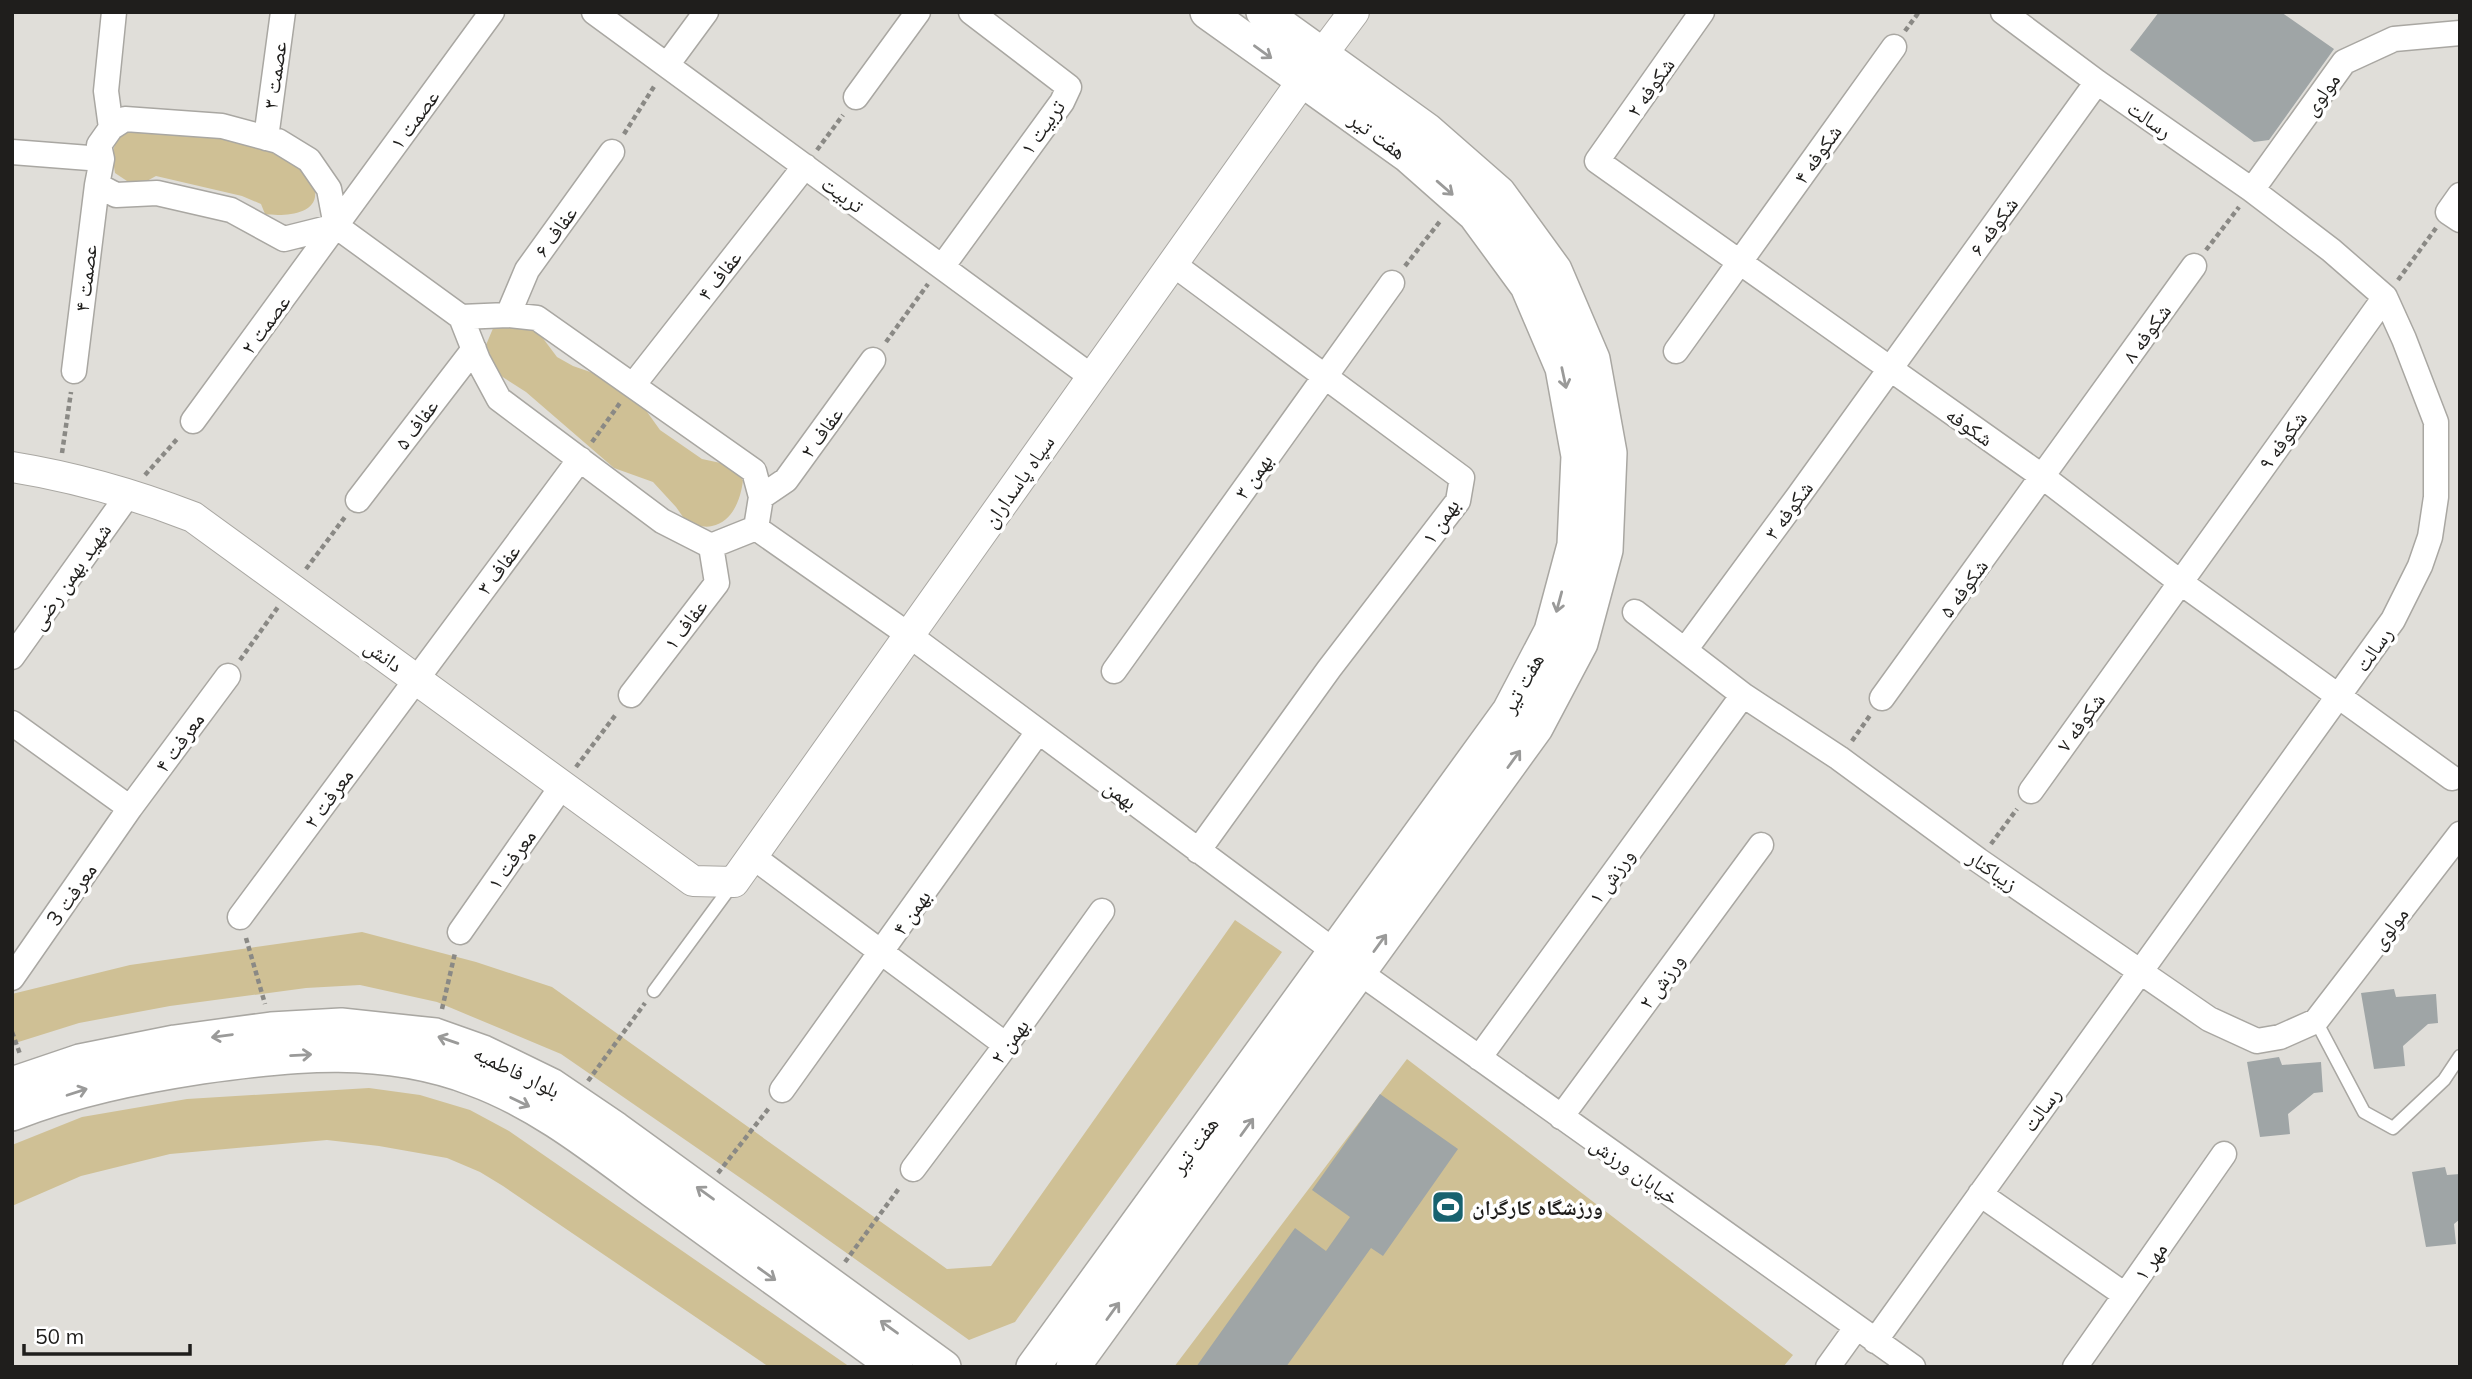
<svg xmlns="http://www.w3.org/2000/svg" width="2472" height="1379" viewBox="0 0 2472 1379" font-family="Mulish,'Noto Naskh Arabic',sans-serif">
  <rect width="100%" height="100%" fill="#e0ded9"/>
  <path fill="#cfc095" d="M132 128C179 133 233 134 277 154 284 157 294 161 301 167 306 170 311 178 313 184 325 214 285 217 265 214L261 204 242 196 156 176 145 182 130 183 115 173 112 154 118 135Z
    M494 326 536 329 557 357 573 366 599 375 645 409 660 430 702 459 730 465 743 480C741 498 733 522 712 526 705 528 695 525 688 524L676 507 653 482 614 468 526 392 495 372 485 359 486 345Z
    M1235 920 1282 952 1015 1322 969 1340 765 1195 561 1054 437 1002 360 985 306 988 170 1006 79 1023 12 1044V994L130 965 362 932 476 962 552 987 947 1269 991 1266Z
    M1407 1059 1793 1355 1783 1367H1174Z
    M369 1088 420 1095 470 1110 509 1131 850 1367H769L503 1186 480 1172 447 1158 379 1146 327 1140 170 1154 81 1176 12 1206V1145L82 1117 187 1099Z"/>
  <path fill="#9fa5a6" d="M2159 12H2281L2334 49 2269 140 2254 142 2130 50Z
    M2394 989 2396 997 2436 994 2438 1023 2428 1024 2403 1046 2405 1066 2374 1069 2361 993Z
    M2279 1057 2282 1065 2321 1062 2323 1092 2314 1093 2288 1114 2290 1134 2260 1137 2247 1062Z
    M1380 1094 1458 1149 1383 1256 1371 1248 1286 1367H1196L1295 1228 1326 1251 1350 1217 1312 1190Z
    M2445 1167 2447 1175 2460 1174V1219L2454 1224 2456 1244 2426 1247 2412 1172Z"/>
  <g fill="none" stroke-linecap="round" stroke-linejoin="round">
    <defs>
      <path id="service" d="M654 991 732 885
        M2316 1021 2364 1112 2393 1128 2444 1080 2460 1056"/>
      <path id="minor" d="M594 12 1092 377
        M1702 12 1597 161 2043 477 2180 582 2452 778
        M667 65 706 12
        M856 97 918 12
        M111 128 106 91 114 12
        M266 138 283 12
        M12 152 102 159
        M2252 190 2344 62 2394 39 2460 33
        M2460 195 2448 212 2460 220
        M336 226 284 239 231 210 157 193 116 195 97 185 102 159 99 145 111 128 125 119 222 126 278 141 309 160 329 189 336 226 461 317
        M1173 264 1462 478 1458 501 1329 669 1198 851
        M942 267 1062 102 1069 87 971 12
        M508 315 537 318 754 471 761 497 756 528 711 546 662 521 499 399 478 360 461 317Z
        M508 315 527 270 612 152
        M1676 351 1894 47
        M74 371 97 185
        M634 384 805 166
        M193 421 492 12
        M761 497 786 480 873 360
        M358 500 474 349
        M756 528 909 635 1334 951
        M1635 612 1743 695 1839 758 1978 860 2209 1019 2257 1041 2280 1037 2316 1021 2460 834
        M1685 650 1797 498 2097 82
        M12 657 128 495
        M1114 671 1392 283
        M631 695 717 583 711 546
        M1882 698 2194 266
        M12 723 130 808
        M2031 791 2385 297
        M752 856 1006 1045
        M240 917 580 459
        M460 932 562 786
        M1359 972 1913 1367
        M12 978 130 808 228 676
        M1479 1058 1743 695
        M782 1090 1038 732
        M1561 1117 1761 845
        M913 1169 1006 1045 1102 911
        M1980 1194 2125 1295
        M1875 1341 2393 620 2420 566 2430 537 2436 497V422L2404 339 2385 297 2331 250 2252 190 2097 82 2003 12
        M1828 1367 1856 1328
        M2075 1367 2224 1154"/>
      <path id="tertiary" d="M12 467C74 477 134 494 193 517L693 881 734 882 1303 80 1354 12"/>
      <path id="secondary" d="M12 1084 80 1061 175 1042 271 1029 341 1025 435 1035 483 1052 551 1085 616 1129 944 1367
        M12 1114C73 1090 137 1077 202 1067 293 1054 384 1045 473 1079 542 1104 601 1153 660 1196 739 1253 817 1310 896 1367
        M1033 1367 1509 711 1551 631 1574 545 1578 456 1562 368 1527 286 1475 215 1407 155 1207 12
        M1073 1367 1536 728 1581 643 1606 550 1610 453 1593 359 1555 270 1499 193 1427 130 1263 12"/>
    </defs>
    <use href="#service" stroke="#a9a7a2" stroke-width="15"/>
    <use href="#minor" stroke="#a9a7a2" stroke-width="27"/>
    <use href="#tertiary" stroke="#a9a7a2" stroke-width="32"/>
    <use href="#secondary" stroke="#a9a7a2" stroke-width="36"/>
    <path stroke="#8a8985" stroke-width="4.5" stroke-dasharray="5 3.5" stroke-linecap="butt" d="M1905 31 1919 12
      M624 134 655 85
      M817 150 843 115
      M2206 250 2239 207
      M1405 266 1441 220
      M2398 280 2436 228
      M886 342 928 284
      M592 442 620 403
      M62 453 71 392
      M145 475 179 437
      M306 569 345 517
      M240 660 278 607
      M1852 741 1871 714
      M576 767 617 713
      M1991 844 2017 809
      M246 938 265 1004
      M442 1009 455 953
      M12 1032 20 1054
      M588 1081 645 1003
      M718 1173 769 1108
      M845 1262 900 1187"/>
    <use href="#service" stroke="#fff" stroke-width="12"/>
    <use href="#minor" stroke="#fff" stroke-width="24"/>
    <use href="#tertiary" stroke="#fff" stroke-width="30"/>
    <use href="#secondary" stroke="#fff" stroke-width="33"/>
  </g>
  <defs><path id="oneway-shaft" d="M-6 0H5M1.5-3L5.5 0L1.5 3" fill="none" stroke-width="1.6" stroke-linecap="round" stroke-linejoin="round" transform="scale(1.75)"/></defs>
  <g stroke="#9a9a99">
    <use href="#oneway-shaft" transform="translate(1263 52) rotate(36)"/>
    <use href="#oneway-shaft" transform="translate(1445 188) rotate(41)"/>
    <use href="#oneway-shaft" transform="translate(1564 378) rotate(78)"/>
    <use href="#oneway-shaft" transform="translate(1559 602) rotate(105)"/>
    <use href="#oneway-shaft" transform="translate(1514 759) rotate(-54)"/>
    <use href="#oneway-shaft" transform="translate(1380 943) rotate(-54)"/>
    <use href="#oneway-shaft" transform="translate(222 1036) rotate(172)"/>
    <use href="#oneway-shaft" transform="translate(448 1040) rotate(-161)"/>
    <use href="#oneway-shaft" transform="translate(301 1055) rotate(-3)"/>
    <use href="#oneway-shaft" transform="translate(77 1092) rotate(-18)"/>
    <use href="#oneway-shaft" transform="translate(520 1102) rotate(26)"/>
    <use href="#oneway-shaft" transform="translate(1247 1127) rotate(-54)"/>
    <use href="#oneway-shaft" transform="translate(705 1193) rotate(-144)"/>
    <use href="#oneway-shaft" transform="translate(767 1274) rotate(36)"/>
    <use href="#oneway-shaft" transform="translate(1113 1311) rotate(-54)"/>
    <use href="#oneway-shaft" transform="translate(889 1327) rotate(-144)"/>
  </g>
  <defs>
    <symbol id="stadium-square" viewBox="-11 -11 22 22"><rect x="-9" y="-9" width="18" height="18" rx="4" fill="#18626f" stroke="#fff"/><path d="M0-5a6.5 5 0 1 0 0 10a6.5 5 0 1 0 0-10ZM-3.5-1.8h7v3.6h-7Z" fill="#fff"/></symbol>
  </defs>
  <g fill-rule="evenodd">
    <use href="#stadium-square" x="1429" y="1188" width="38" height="38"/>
  </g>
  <g text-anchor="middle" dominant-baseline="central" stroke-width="7" stroke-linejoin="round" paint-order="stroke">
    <g font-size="21" fill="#1f1e1c" stroke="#fff">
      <text transform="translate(274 75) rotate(-82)">عصمت ۳</text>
      <text transform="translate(1650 87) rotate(-55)">شکوفه ۲</text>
      <text transform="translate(2321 94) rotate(-54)">مولوی</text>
      <text transform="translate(414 119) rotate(-54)">عصمت ۱</text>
      <text transform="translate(2150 119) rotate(35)">رسالت</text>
      <text transform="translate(1042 127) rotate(-55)">تربیت ۱</text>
      <text transform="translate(1378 135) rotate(36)">هفت تیر</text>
      <text transform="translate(1817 154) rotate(-55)">شکوفه ۴</text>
      <text transform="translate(843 194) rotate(36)">تربیت</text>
      <text transform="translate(1993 226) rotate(-54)">شکوفه ۶</text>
      <text transform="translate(555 231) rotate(-54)">عفاف ۶</text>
      <text transform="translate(719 275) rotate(-52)">عفاف ۴</text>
      <text transform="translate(85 278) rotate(-83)">عصمت ۴</text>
      <text transform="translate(265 324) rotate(-54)">عصمت ۲</text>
      <text transform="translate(2146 333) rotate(-54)">شکوفه ۸</text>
      <text transform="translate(416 424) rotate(-53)">عفاف ۵</text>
      <text transform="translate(1970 426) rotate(35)">شکوفه</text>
      <text transform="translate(821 432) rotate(-54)">عفاف ۲</text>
      <text transform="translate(2282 440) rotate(-54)">شکوفه ۹</text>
      <text transform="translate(1253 476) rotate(-55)">بهمن ۳</text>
      <text transform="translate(1018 481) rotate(-55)">سپاه پاسداران</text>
      <text transform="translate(1788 510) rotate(-54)">شکوفه ۳</text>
      <text transform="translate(1440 521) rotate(-56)">بهمن ۱</text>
      <text transform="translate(498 569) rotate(-53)">عفاف ۳</text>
      <text transform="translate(70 576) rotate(-55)">شهید بهمن رضی</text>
      <text transform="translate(1963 588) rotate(-54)">شکوفه ۵</text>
      <text transform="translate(685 624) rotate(-53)">عفاف ۱</text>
      <text transform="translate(2373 649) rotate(-55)">رسالت</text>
      <text transform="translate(384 655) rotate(36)">دانش</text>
      <text transform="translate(1522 683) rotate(-61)">هفت تیر</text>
      <text transform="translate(2080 722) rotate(-54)">شکوفه ۷</text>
      <text transform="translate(179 742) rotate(-54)">معرفت ۴</text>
      <text transform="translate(1121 794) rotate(37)">بهمن</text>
      <text transform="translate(328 798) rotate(-54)">معرفت ۲</text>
      <text transform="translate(511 859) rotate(-55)">معرفت ۱</text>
      <text transform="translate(1993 870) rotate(35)">زیباکنار</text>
      <text transform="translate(1611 876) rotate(-54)">ورزش ۱</text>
      <text transform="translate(71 894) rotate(-55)">معرفت 3</text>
      <text transform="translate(911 912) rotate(-55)">بهمن ۴</text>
      <text transform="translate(2389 928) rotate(-53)">مولوی</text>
      <text transform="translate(1661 981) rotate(-54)">ورزش ۲</text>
      <text transform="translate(1009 1041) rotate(-54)">بهمن ۲</text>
      <text transform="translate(517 1071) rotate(26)">بلوار فاطمیه</text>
      <text transform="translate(2041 1109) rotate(-54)">رسالت</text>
      <text transform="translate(1194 1145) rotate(-54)">هفت تیر</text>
      <text transform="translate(1635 1170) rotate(35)">خیابان ورزش</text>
      <text transform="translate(2150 1261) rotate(-55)">مهر ۱</text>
    </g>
    <g font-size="21" font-weight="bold" fill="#1f1e1c" stroke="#fff" text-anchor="start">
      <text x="1472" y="1207">ورزشگاه کارگران</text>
    </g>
  </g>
  <rect width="2472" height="1379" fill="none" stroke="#1f1e1c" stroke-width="28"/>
  <path d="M24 1344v10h166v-10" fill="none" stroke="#1f1e1c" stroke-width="3.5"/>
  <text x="35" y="1344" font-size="21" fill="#1f1e1c" stroke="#ffffff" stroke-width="5" paint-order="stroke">50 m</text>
</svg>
